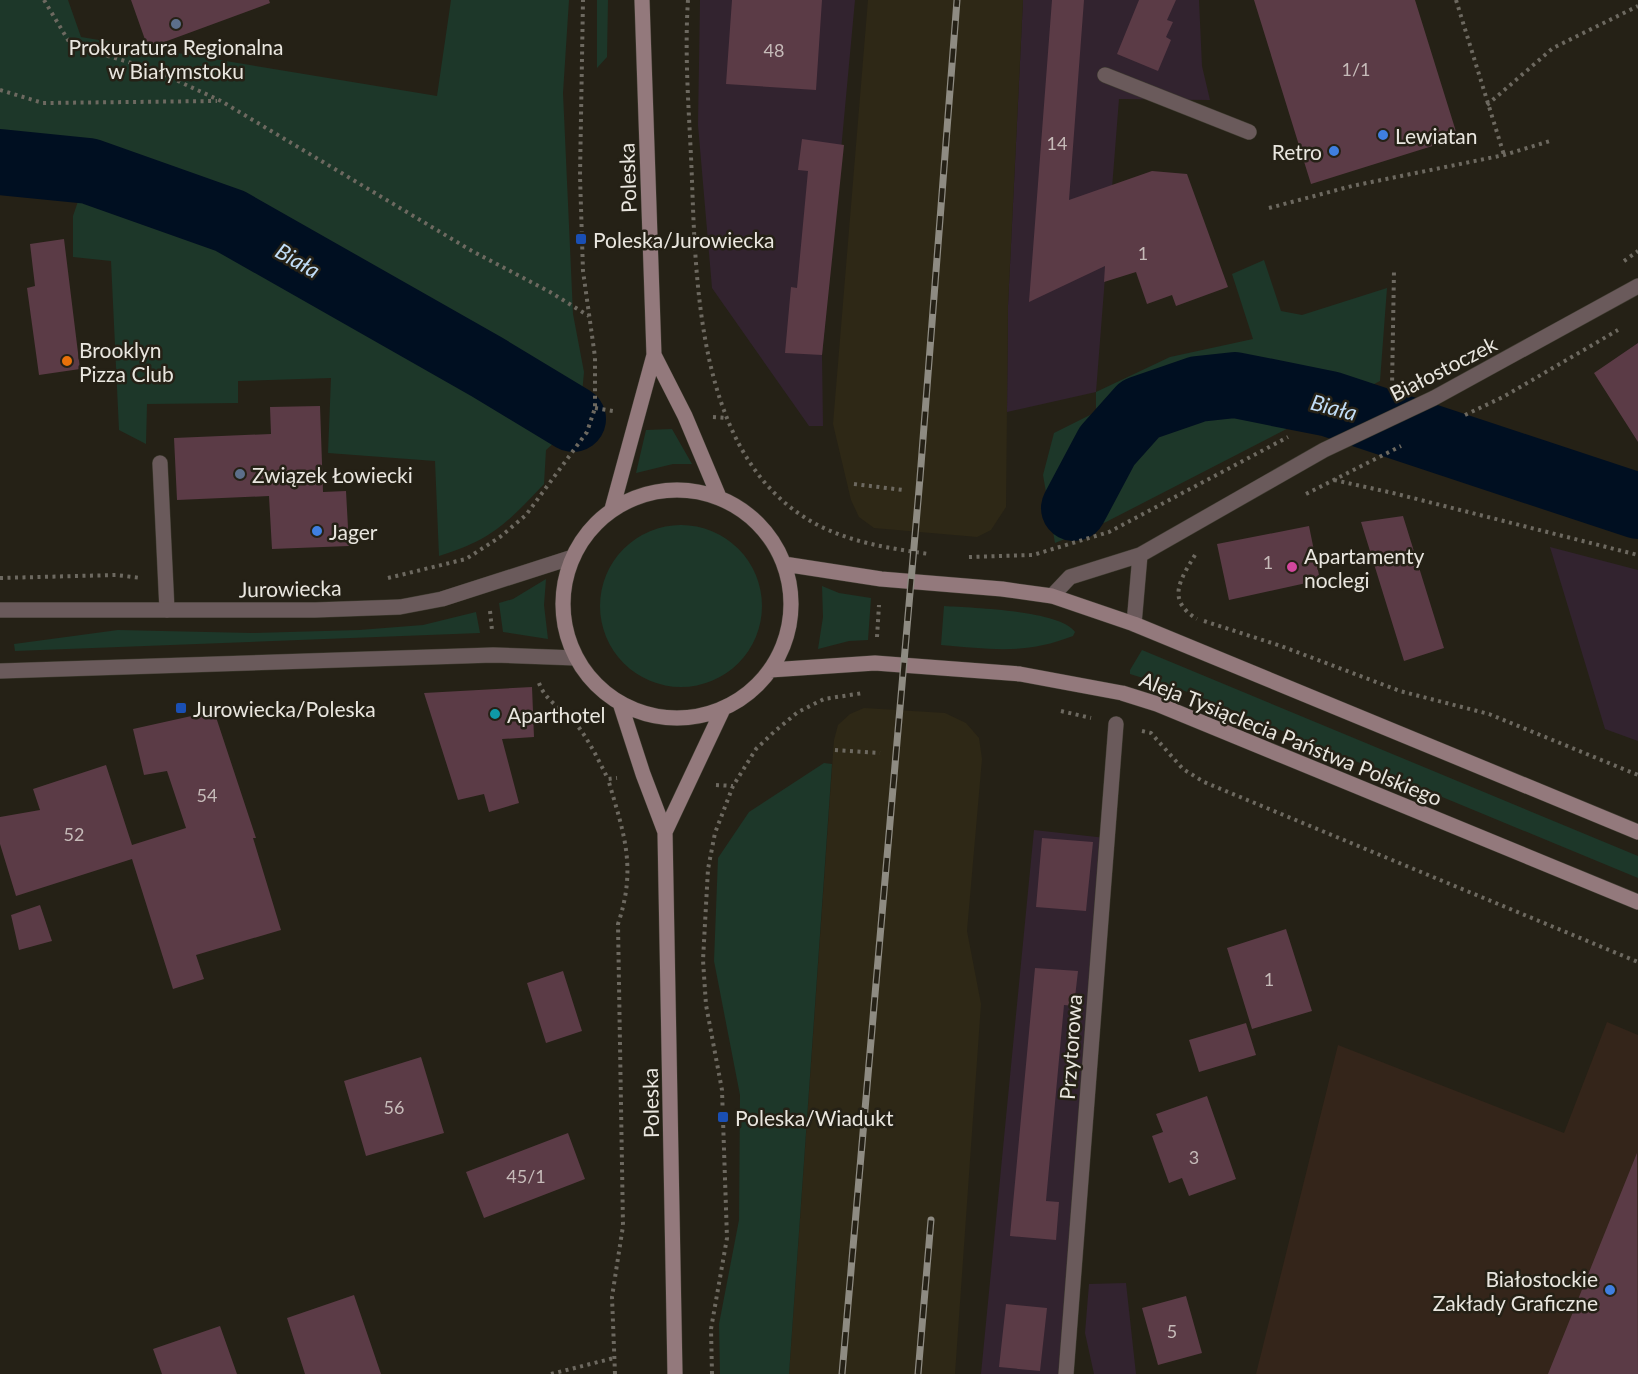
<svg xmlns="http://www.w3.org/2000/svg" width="1638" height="1374" viewBox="0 0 1638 1374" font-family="Lato,sans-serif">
  <rect width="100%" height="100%" fill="#252116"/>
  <path fill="#34251a" d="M1607 1022 1638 1035V1374H1256L1338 1045 1564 1133Z"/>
  <path fill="#32232f" d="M700 0H855L822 355 823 426H809L712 288 698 125Z
    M1023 0H1199L1202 66 1210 100 1119 99 1096 392 1007 412 1008 305Z
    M1550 547 1638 570V741L1605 729Z
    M1034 830 1106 838 1067 1374H981Z
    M1126 1283 1136 1374H1094L1085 1333 1089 1284Z"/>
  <path fill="#2e2816" d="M868 0H1023L1008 305 1006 507 991 530 977 537 874 528 859 517 851 500 833 424Z
    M864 708 945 713 966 723 979 738 982 759 967 931 981 1004 955 1374H789L834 740 838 725 850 714Z"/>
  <path fill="#1d3729" d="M0 0H68L81 37 437 96 451 0H569L563 93 573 314 584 372 581 405 566 432 546 450 544 484C507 523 492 540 439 556L435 461 328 453 331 378 238 381V403L147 404 146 444 119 430 111 261 73 257V216L88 172 0 161Z
    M597 0H608L607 57 597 68Z
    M1264 260 1281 311 1302 315 1387 288 1380 381 1106 522 1055 543 1043 475 1054 433 1096 412V392L1170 357 1253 339 1232 274Z
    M672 429 692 464H673L636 473 646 430Z
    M600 606a81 81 0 1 1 162 0a81 81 0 1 1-162 0Z
    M546 579 544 605 548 639 503 632 499 603 513 599Z
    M822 586 839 593 871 598 868 640 849 641 818 649 823 617Z
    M944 606C972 608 1060 610 1075 632L1073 636C1024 655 992 649 941 645Z
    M476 612 480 633 15 651 14 644 118 630 252 633 359 630 423 625Z
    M1142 650 1638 856V878L1191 693 1130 674V670Z
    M824 763 832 764 789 1374H720L719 1324 739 1220 740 1095 714 961 718 858 749 812Z"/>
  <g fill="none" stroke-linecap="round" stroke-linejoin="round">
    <path stroke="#000f21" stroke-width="66" d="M0 162 89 171 230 221 487 367 573 419
      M1074 508 1107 446 1140 409 1198 389 1235 385 1330 404 1638 506"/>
  </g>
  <path fill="#5b3b46" d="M131 0H269L270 3 148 48Z
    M732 0H822L816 90 726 84Z
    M1052 0H1084L1069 200 1152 171 1187 174 1228 287 1176 306 1172 295 1147 304 1136 272 1104 282 1105 266 1029 302Z
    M1139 0H1176L1167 20 1173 22 1166 37 1171 40 1158 71 1117 54Z
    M1254 0H1415L1458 138 1311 184Z
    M802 139 844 145 822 355 785 353 791 287 797 288 808 171 798 170Z
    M64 239 80 369 39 375 27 288 35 286 30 244Z
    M1638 343V442L1594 373Z
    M320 406 323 492 346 491 349 546 272 549 269 496 177 500 174 438 271 434 270 407Z
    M1403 516 1444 648 1404 661 1361 522Z
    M1309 526 1320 580 1229 600 1217 544Z
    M532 687 534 737 502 739 519 803 489 812 484 794 458 800 424 693Z
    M214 711 256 838H253L281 930 196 955 204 979 173 989 132 859 16 896 0 844V817L40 810 33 789 106 765 132 845 186 828 167 771 144 775 133 729Z
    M1042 838 1093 842 1086 911 1036 907Z
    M40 905 52 941 19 950 11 915Z
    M1286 929 1312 1011 1252 1029 1227 948Z
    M1035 968 1078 971 1074 1006 1064 1005 1046 1201 1059 1202 1056 1240 1010 1236Z
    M563 971 582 1031 546 1043 527 983Z
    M1246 1023 1256 1055 1199 1072 1189 1040Z
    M421 1057 444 1133 366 1156 344 1081Z
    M1207 1096 1236 1179 1189 1196 1182 1178 1169 1183 1152 1136 1163 1132 1156 1114Z
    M568 1133 585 1179 484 1218 466 1172Z
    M1637 1153 1638 1374H1548Z
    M354 1295 381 1374H305L287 1318Z
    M1186 1296 1202 1353 1158 1365 1142 1308Z
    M1006 1304 1047 1308 1040 1371 999 1367Z
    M220 1326 237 1374H162L153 1349Z"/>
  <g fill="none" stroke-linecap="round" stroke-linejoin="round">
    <defs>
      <path id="service" d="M1105 75 1249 132
        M160 463 167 610"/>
      <path id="minor" d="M1052 596 1070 577 1140 555 1324 450 1434 398 1638 286
        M1134 624 1140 555
        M1066 1374 1116 724"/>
      <path id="tertiary" d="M0 610H315L400 607 442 599 573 557
        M0 671 493 655 576 658"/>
      <path id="secondary" d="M654 355 685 416 719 497
        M563 604a114 114 0 1 1 228 0a114 114 0 1 1-228 0Z
        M612 509 654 355 642 0
        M784 564 881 579 1002 589 1052 596 1134 624 1638 832
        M770 670 875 663 1020 674 1122 693 1157 704 1638 902
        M620 703 643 774 665 832 675 1374
        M665 832 723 709"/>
    </defs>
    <use href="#service" stroke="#403d32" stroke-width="16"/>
    <use href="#minor" stroke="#403d32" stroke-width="16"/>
    <use href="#tertiary" stroke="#403d32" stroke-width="16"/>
    <use href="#secondary" stroke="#403d32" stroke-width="16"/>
    <path stroke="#6d6960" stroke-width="4" stroke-dasharray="3 4.5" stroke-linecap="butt" d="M44 0 71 45 152 69 221 101 472 251 550 292 589 316
      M688 0C684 60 690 122 692 181 696 291 700 450 804 517 841 541 886 548 929 554
      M1456 0 1504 155
      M0 90 43 103 217 101
      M1487 105 1553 48 1638 6
      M1269 208 1352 186 1504 155 1550 141
      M1624 261 1638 251
      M1392 388 1394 270
      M595 408 613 411
      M1465 415 1503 397 1618 330
      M713 417 727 418
      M1334 480 1393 493 1638 555
      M854 484 903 490
      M1306 494 1401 446
      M1195 555C1180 580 1166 600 1197 619
      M969 557 1033 555 1109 532 1288 437
      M0 578 116 575 141 578
      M388 578 466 559 500 537 526 515 587 432 595 408V357L583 271 580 176 583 0
      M490 611 492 630
      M1204 621 1281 646 1400 691 1489 714 1638 775
      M877 637 879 605
      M539 683C545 701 565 711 577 725 590 742 599 761 608 779
      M1061 711 1091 718
      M1142 731 1151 733 1183 769 1204 782 1638 962
      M835 750 880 753
      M716 785 733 786
      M551 1374 614 1358
      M615 1374 612 1297 623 1226 618 924C637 867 624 834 608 779L617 778
      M712 1374 711 1329 727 1238 722 1090 706 1005 703 960 708 869 715 833 733 786 756 749 775 731 798 712 824 699 863 693"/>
    <use href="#service" stroke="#6a5a5b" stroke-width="15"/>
    <use href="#minor" stroke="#6a5a5b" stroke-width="15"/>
    <use href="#tertiary" stroke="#6a5a5b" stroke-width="15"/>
    <use href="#secondary" stroke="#93797c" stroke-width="15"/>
    <defs>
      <path id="rail" d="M842 1374 920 478 957 0
        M918 1374 931 1220"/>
    </defs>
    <use href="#rail" stroke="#8e8b82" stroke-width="7"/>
    <use href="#rail" stroke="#252116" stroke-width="4.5" stroke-dasharray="14" stroke-linecap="butt"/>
  </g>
  <g fill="#5c6f8a" stroke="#252116" stroke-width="2">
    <circle cx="176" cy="24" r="6"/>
    <circle cx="240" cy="474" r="6"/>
  </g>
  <g fill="#3f7fe0" stroke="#252116" stroke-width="2">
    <circle cx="1383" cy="135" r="6"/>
    <circle cx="1334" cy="151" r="6"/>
    <circle cx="317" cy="531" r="6"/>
    <circle cx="1610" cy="1290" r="6"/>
  </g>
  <g fill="#1a4fb4" stroke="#252116" stroke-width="2">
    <rect x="575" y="233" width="12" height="12" rx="3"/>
    <rect x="175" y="702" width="12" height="12" rx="3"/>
    <rect x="717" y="1111" width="12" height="12" rx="3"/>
  </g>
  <circle fill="#e8710a" stroke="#252116" stroke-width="2" cx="67" cy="361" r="6"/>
  <circle fill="#d1479c" stroke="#252116" stroke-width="2" cx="1292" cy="567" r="6"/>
  <circle fill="#0f9aa8" stroke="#252116" stroke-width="2" cx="495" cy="714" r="6"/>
  <g text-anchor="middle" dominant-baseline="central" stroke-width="5" stroke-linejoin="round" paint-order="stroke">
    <g font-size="18" fill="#c6bbb9">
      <text x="774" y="50">48</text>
      <text x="1356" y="69">1/1</text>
      <text x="1057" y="143">14</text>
      <text x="1143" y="253">1</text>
      <text x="1268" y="562">1</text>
      <text x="207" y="795">54</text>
      <text x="74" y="834">52</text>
      <text x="1269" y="979">1</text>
      <text x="394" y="1107">56</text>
      <text x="1194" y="1157">3</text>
      <text x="526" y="1176">45/1</text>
      <text x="1172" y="1331">5</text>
    </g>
    <g font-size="21" fill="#e9e6df" stroke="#252116" text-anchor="start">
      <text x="176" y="46" text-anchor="middle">Prokuratura Regionalna<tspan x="176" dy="24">w Białymstoku</tspan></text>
      <text x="1395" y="135">Lewiatan</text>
      <text x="1322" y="151" text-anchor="end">Retro</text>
      <text x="593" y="239">Poleska/Jurowiecka</text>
      <text x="79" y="349">Brooklyn<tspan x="79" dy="24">Pizza Club</tspan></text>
      <text x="252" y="474">Związek Łowiecki</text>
      <text x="329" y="531">Jager</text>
      <text x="1304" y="555">Apartamenty<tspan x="1304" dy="24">noclegi</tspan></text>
      <text x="193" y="708">Jurowiecka/Poleska</text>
      <text x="507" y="714">Aparthotel</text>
      <text x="735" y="1117">Poleska/Wiadukt</text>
      <text x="1598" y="1278" text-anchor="end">Białostockie<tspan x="1598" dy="24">Zakłady Graficzne</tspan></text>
    </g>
    <g font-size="21" fill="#e9e6df" stroke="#252116">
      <text transform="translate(627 178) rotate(-92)">Poleska</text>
      <text transform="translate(1443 368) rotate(-27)">Białostoczek</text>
      <text transform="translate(290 588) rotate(-1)">Jurowiecka</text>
      <text transform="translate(1291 738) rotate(22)">Aleja Tysiąclecia Państwa Polskiego</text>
      <text transform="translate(1070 1047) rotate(-86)">Przytorowa</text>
      <text transform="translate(650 1103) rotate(-91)">Poleska</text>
    </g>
    <g font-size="22" font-style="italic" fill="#c1ddf7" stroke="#252116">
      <text transform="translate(298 260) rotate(30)">Biała</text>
      <text transform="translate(1334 407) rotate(15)">Biała</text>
    </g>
  </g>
</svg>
